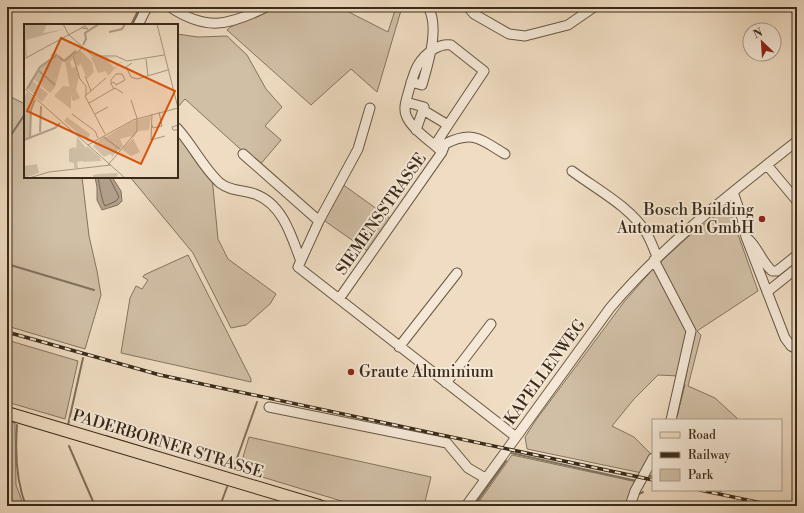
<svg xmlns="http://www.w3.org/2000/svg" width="804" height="513" viewBox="0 0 804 513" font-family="'Libre Bodoni',serif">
  <rect width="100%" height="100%" fill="#efdcc2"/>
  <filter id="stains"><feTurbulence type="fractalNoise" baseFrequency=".005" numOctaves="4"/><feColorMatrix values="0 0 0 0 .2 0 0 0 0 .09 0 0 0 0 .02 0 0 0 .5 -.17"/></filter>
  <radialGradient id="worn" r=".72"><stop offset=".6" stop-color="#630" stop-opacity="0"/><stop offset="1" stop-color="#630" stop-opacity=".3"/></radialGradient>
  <path fill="#d0bea5" stroke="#84745f" d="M273 7H339L388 32 396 7H402L377 92 351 69 311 105 227 30C235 22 261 13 273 7Z
    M177 34 198 37 227 36 247 55 266 89 282 107 265 126 281 140 259 166 185 99 177 108Z
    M7 95 25 104V177H82L89 236 97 271 101 295 85 349 7 326V134L12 126H7Z
    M177 131 212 177 218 239 228 259 276 294 270 304 246 325 231 328 193 253 130 177H177Z
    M342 184 391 219 369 252 322 219Z
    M728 206 758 291 697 331 701 335 688 386 715 398 739 420H676L685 385 679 376 658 375 634 399 612 426 634 437 653 456 642 473 527 449 525 437 536 420 624 302 653 269 689 236Z
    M188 255 251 379V382L121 353 130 298 136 286 142 289 148 280 143 277 144 275Z
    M7 340 78 361 65 419 7 402Z
    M7 421 15 423 16 485 24 506H7Z
    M249 437 431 477 424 506H358L239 470Z
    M512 455 637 482 628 506H476Z"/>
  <path fill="#b19f89" stroke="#81705c" d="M95 177H112L121 191 122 201 118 205 102 210 97 200V187Z"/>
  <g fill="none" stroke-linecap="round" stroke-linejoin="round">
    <path stroke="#756451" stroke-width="1" d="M98 177C99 183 102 202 105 206L116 201 119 197 109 177"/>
    <path stroke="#81705c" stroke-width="2" d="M131 25 140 7
      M7 141 25 114
      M7 264 94 290
      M677 415 687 369
      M17 425C15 452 16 481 26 506
      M68 425 83 358
      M106 436 161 453
      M69 446 95 506
      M511 453 637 481
      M235 464 257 402
      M648 475 653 477
      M716 490 721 491
      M637 495 643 492
      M319 500 340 506
      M220 506 227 487
      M474 506 506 461"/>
    <defs>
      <path id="minor" d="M170 7C206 31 228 26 266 7
        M468 7 474 14 509 34 525 36 568 25 594 7
        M794 7 797 11
        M138 25 147 7
        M411 82 422 85C428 64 440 27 428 7
        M406 102 424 107 423 110
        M370 108 358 149 319 221 298 267 516 437
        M177 128C192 144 204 169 220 183 230 191 243 190 255 194 282 204 291 234 300 259
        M416 130 423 110 448 125 484 71 451 45C445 44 439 46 434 49 417 59 414 73 409 90 407 98 403 107 406 115 411 129 431 141 442 152
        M435 145 448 125
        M243 154 319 221
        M767 165 797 201
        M572 171C596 189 631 207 647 234 651 241 654 249 657 257
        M733 192 742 218 746 237 785 338 791 346 797 349
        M747 238C758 247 761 261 772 271H777L797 255
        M654 260 691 331 671 420
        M767 292 797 268
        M339 299 442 152 445 144C473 130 480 139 505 154
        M399 347 457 273
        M446 383 491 324
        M269 407 447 443 468 468 485 478
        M466 506 610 308C664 244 731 193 797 141
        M630 506 635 491 653 458"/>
      <path id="major" d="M7 413 319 506"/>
    </defs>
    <use href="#minor" stroke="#665643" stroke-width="11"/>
    <use href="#major" stroke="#392a19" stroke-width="14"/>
    <use href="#minor" stroke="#f5e8d7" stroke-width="9"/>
    <use href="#major" stroke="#efdcc2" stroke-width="12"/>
    <defs>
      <path id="rail" d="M7 332 160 375 653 480
        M700 490 776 506"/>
    </defs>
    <use href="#rail" stroke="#392a19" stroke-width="3.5"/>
    <use href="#rail" stroke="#f5e8d7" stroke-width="2" stroke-dasharray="6" stroke-linecap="butt"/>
  </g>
  <g fill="#8f2418" stroke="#f5e8d7" stroke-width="1.5">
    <circle cx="762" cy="219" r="4"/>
    <circle cx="351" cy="372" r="4"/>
  </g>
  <g text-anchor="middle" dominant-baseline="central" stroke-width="4" stroke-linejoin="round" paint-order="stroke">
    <g font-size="16" fill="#392a19" stroke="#f5e8d7" text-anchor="end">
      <text x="754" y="210">Bosch Building<tspan x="754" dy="18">Automation GmbH</tspan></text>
      <text x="359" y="372" text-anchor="start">Graute Aluminium</text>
    </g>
    <g font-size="16" fill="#392a19" stroke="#f5e8d7">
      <text transform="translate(381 214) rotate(-55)">SIEMENSSTRASSE</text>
      <text transform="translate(545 372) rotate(-54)">KAPELLENWEG</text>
      <text transform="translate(168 444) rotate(17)">PADERBORNER STRASSE</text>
    </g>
  </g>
  <g transform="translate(24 24)">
    <rect width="154" height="154" fill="#efdcc2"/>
    <path d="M0 0H23L19 9 41 5 2 16 3 32 0 34ZM56 26 68 38 70 48 63 55 57 40 53 42 49 33ZM31 28 39 35 31 63 26 69 8 54 18 40 30 33 26 31ZM48 31 49 35 46 37 48 44 53 42 55 53 52 66 56 74 50 77 48 76 41 37ZM67 33H93L82 34 90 44 96 38H100L96 39 84 52 82 47 74 49ZM7 55 24 70 18 78 3 64ZM39 62 47 63V85L30 72ZM3 68 11 75 7 86 5 113 0 115V75ZM127 92 125 106 114 107 109 114 116 128 107 132 98 125 109 114 107 112 96 115 99 122 97 124 82 113 106 98ZM43 93 66 110 64 114 67 117 64 118 40 97ZM53 113 62 124 63 122 76 133 77 137 59 138V134V137L53 138 54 144H50V139L45 138V125L51 123 52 126ZM79 113 95 125 88 133 87 130 80 133 69 122ZM13 140 15 149 0 154V142ZM74 150 93 149 94 150 92 154H69V151Z" fill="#d0bea5"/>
    <path fill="none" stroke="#b19f89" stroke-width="2" d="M85 8 98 5 101 0M59 21 62 15 61 9 75 0M34 32 40 37 52 27M15 47 31 61M3 65 16 43 33 31M16 108 17 82M80 113 96 125M6 114 7 86 11 76M0 116 31 104 36 99"/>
    <path fill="none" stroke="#a6957e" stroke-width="1" d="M39 0 45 11M133 0 154 84M45 11 69 32H92L103 37 140 31M59 23 49 32 56 55 62 62V71M0 35 61 2 64 5 58 4M122 35 124 52M108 39 102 43 107 53 113 55 144 46M61 52 67 67M87 60 90 58 92 61 101 56 98 50H92L87 56V60L90 65M0 64 101 154M107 76 113 94M65 79 91 64 99 69M48 90 71 107 74 114M71 90 84 83M128 90 127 116 141 112M128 101 129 104 138 102 135 88M154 101 148 103 149 106H154M81 110 61 72 82 54M64 121 109 96 154 84M84 141 113 107V94M5 154 25 148 87 141"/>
    <path fill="#d6540d" fill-opacity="0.15" stroke="#d6540d" stroke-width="2" d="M37 14 151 67 117 140 3 87Z"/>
    <rect width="154" height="154" fill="none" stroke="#392a19" stroke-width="2"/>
  </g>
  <rect width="804" height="513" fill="none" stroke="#efdcc2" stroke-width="24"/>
  <rect x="8" y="8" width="788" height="497" fill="none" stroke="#392a19" stroke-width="2"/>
  <rect x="12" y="12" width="780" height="489" fill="none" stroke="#392a19"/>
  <rect x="652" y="419" width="130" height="72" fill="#f5e8d7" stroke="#aa9c8b"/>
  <rect x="660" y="432" width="20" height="6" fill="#efdcc2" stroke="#aa9c8b"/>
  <text x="688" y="439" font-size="12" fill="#392a19">Road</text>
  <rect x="660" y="452" width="20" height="6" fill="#392a19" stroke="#aa9c8b"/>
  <text x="688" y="459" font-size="12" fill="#392a19">Railway</text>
  <rect x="660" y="469" width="20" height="12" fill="#d0bea5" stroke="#aa9c8b"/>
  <text x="688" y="479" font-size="12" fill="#392a19">Park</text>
  <g transform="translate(762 42) rotate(335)"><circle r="19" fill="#f5e8d7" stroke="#aa9c8b"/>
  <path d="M0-3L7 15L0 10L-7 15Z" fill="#8f2418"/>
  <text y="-6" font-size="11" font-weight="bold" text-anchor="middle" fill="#392a19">N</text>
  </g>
  <rect width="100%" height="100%" filter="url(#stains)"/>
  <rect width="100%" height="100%" fill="url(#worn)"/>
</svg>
